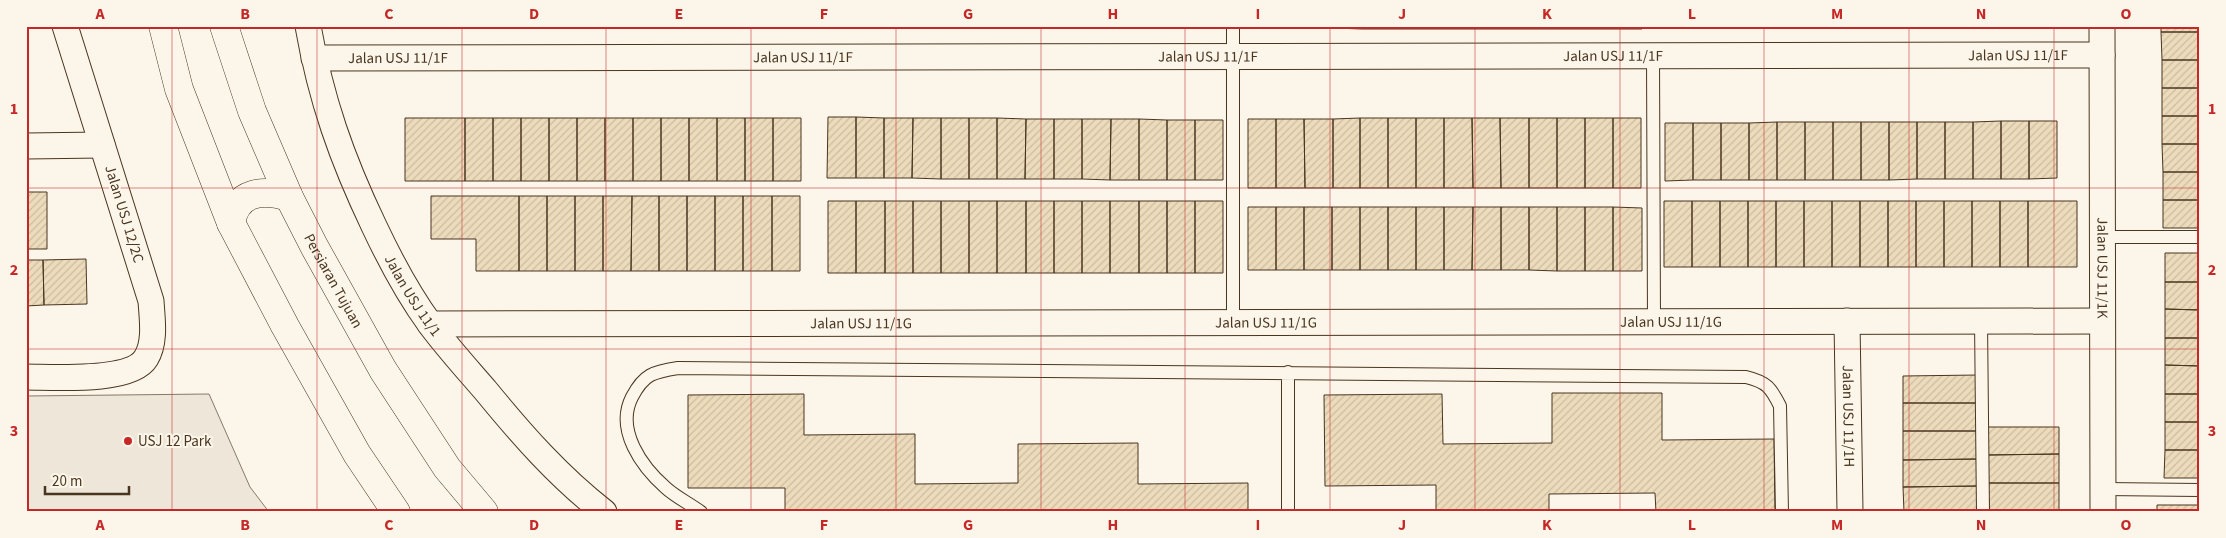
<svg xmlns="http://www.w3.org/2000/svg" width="2226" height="538" viewBox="0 0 2226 538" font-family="'Source Sans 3',sans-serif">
  <defs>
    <pattern id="building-hatch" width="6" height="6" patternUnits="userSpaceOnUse" patternTransform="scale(1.25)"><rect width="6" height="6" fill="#ecdcbc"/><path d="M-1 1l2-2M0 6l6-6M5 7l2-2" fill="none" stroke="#ccbda1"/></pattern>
  </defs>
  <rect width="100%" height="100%" fill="#fbf6e9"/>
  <path fill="#ede6d9" stroke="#887966" d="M209 394 250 487 269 512H26V396Z"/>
  <path fill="url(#building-hatch)" stroke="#4a3520" d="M1250 26H1278V28H1250Z
    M1278 26H1306V28H1278Z
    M1306 26H1334V28H1306Z
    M1334 26H1362V29L1334 28Z
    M1362 26H1390V29H1362Z
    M1390 26H1418V29H1390Z
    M1418 26H1446V29H1418Z
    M1446 26H1474V29H1446Z
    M1474 26H1502V29H1474Z
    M1502 26H1530V29H1502Z
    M1530 26H1559V29H1530Z
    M1559 26H1587V29H1559Z
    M1587 26H1614V29H1587Z
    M1614 26H1642V29H1614Z
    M2161 26H2200V32H2161Z
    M2161 32H2200V60H2162Z
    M2162 60H2200V88H2162Z
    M2162 88H2200V116H2162Z
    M2162 116H2200V144H2162Z
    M828 117H856V178H827Z
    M856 117 884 118V178H856Z
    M405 118H465V181H405Z
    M465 118H493V181H465Z
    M493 118H521V181H493Z
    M521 118H549V181H521Z
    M549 118H577V181H549Z
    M577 118H605V181H577Z
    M605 118H633V181H605Z
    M633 118H661V181H633Z
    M661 118H689V181H661Z
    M689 118H717V181H689Z
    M717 118H745V181H717Z
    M745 118H773V181H745Z
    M773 118H801V181H773Z
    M884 118H913L912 178H884Z
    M913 118H941V179L912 178Z
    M941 118H969V179H941Z
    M969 118H997V179H969Z
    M997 118 1026 119 1025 179H997Z
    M1360 118V188H1333V119Z
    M1360 118H1388V188H1360Z
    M1388 118H1416V188H1388Z
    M1416 118H1444V188H1416Z
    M1444 118H1472L1473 188H1444Z
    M1472 118H1500L1501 188H1473Z
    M1500 118H1529V188H1501Z
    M1529 118H1557V188H1529Z
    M1557 118H1585V188H1557Z
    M1585 118H1613V188H1585Z
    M1613 118H1641V188H1613Z
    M1026 119H1054V179H1025Z
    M1054 119H1082V179H1054Z
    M1082 119H1111L1110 180 1082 179Z
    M1111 119H1139V180H1110Z
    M1139 119 1167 120V180H1139Z
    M1248 119H1276V188H1248Z
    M1276 119H1304L1305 188H1276Z
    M1304 119H1333V188H1305Z
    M1167 120H1195V180H1167Z
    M1195 120H1223V180H1195Z
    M2001 121V179H1973V122Z
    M2001 121H2029V179H2001Z
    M2029 121H2057V178L2029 179Z
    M1777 122V180H1749V123Z
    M1777 122H1805V180H1777Z
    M1805 122H1833V180H1805Z
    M1833 122H1861V180H1833Z
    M1861 122H1889V180H1861Z
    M1889 122H1917V179L1889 180Z
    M1917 122H1945V179H1917Z
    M1945 122H1973V179H1945Z
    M1665 123H1693V180L1665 181Z
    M1693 123H1721V180H1693Z
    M1721 123H1749V180H1721Z
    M2162 144H2200V172H2163Z
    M2163 172H2200V200H2163Z
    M26 192H47V249H26Z
    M431 196H519V271H476V239H431Z
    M519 196H547V271H519Z
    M547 196H575V271H547Z
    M575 196H603V271H575Z
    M603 196H632L631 271H603Z
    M632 196H659V271H631Z
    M659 196H687V271H659Z
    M687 196H715V271H687Z
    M715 196H743V271H715Z
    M743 196H772V271H743Z
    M772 196H800V271H772Z
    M2163 200H2200V228H2163Z
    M828 201H856V273H828Z
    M856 201H885V273H856Z
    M885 201H913V273H885Z
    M913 201H941V273H913Z
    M941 201H969V273H941Z
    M969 201H997V273H969Z
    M997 201H1026V273H997Z
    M1026 201H1054V273H1026Z
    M1054 201H1082V273H1054Z
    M1082 201H1110V273H1082Z
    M1110 201H1139V273H1110Z
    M1139 201H1167V273H1139Z
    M1167 201H1195V273H1167Z
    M1195 201H1223V273H1195Z
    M1664 201H1692V267H1664Z
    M1692 201H1720V267H1692Z
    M1720 201H1748V267H1720Z
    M1748 201H1776V267H1748Z
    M1776 201H1804V267H1776Z
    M1804 201H1832V267H1804Z
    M1832 201H1860V267H1832Z
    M1860 201H1888V267H1860Z
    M1888 201H1916V267H1888Z
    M1916 201H1944V267H1916Z
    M1944 201H1972V267H1944Z
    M1972 201H2000V267H1972Z
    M2000 201H2028V267H2000Z
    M2028 201H2077V267H2028Z
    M1248 207H1276V270H1248Z
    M1276 207H1304V270H1276Z
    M1304 207H1332V270H1304Z
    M1332 207H1360V270H1332Z
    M1360 207H1388V270H1360Z
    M1388 207H1416V270H1388Z
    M1416 207H1444V270H1416Z
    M1444 207H1473L1472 270H1444Z
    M1473 207H1501V270H1472Z
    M1501 207H1529V270H1501Z
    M1529 207H1557V271L1529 270Z
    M1557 207H1585V271H1557Z
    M1585 207H1613V271H1585Z
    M1613 207 1642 208V271H1613Z
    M2165 253H2200V282H2165Z
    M86 259 87 304 44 305 43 260Z
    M26 260H43L44 305 26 306Z
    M2165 282H2200V310L2165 309Z
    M2165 309 2200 310V338H2165Z
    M2165 338H2200V366L2165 365Z
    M2165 365 2200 366V394H2165Z
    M1978 375V403H1903V376Z
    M1552 393H1662V440L1774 439 1775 512H1656L1655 493 1549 494V512H1436V485L1325 486 1324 395 1442 394 1443 444 1552 443Z
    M804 394V435L915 434V484L1018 483V444L1138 443V484L1248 483V512H785V488H688V395Z
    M2165 394H2200V422H2165Z
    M1903 403H1978V431H1903Z
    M2165 422H2200V450H2165Z
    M1988 427H2059V454L1988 455Z
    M1903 431H1978L1979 459 1903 460Z
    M2165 450H2200V478H2164Z
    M2059 454V483H1988V455Z
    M1979 459V486L1903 487V460Z
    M1988 483H2059V511H1989Z
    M1979 486V512H1904L1903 487Z
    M2157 505H2200V512H2157Z
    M1989 511H2059V512H1989Z"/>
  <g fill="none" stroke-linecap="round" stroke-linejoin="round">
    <defs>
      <path id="lane" d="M1233 26V323
        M1653 56 1654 322
        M2102 237H2200
        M1981 321 1983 512
        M1288 372V512
        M2103 489 2200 490
        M701 512C690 504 676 497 666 488 642 467 615 430 632 397 644 374 653 372 678 368L1746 377C1767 382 1771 388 1780 406L1782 512"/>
      <g id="street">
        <path id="s1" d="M308 26C321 100 342 159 374 226 390 260 408 294 430 324 447 347 467 369 486 391 522 435 559 477 604 512"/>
        <path id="s2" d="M2102 26 2103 512"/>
        <path id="s3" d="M314 58 2102 55"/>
        <path d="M26 146 102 145"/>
        <path id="s4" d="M1847 321 1850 512"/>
        <path id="s5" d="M430 324 2102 321"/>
        <path d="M26 377C53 377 131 383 146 358 156 342 152 318 151 301L65 26"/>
      </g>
      <g id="secondary">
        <path d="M163 26 179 89 231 223 285 326 357 454 396 512"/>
        <path id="s6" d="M224 26 252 111 289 197 314 246 383 370 447 468 484 512"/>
        <path d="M231 223C236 191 263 189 289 197"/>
      </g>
    </defs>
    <use href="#lane" stroke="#4a3520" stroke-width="14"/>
    <use href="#street" stroke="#4a3520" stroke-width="27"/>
    <use href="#secondary" stroke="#4a3520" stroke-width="29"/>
    <use href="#lane" stroke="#fbf6e9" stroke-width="12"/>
    <use href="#street" stroke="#fbf6e9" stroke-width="25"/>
    <use href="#secondary" stroke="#fbf6e9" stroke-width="28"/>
  </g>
  <path fill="none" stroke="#c62828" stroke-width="1" stroke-opacity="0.55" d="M172 26V512M317 26V512M462 26V512M606 26V512M751 26V512M896 26V512M1041 26V512M1185 26V512M1330 26V512M1475 26V512M1620 26V512M1764 26V512M1909 26V512M2054 26V512M26 188H2200M26 349H2200"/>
  <circle fill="#c62828" stroke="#fbf6e9" stroke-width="2" cx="128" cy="441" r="5"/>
  <g text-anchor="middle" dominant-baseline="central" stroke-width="4" stroke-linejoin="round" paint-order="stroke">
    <g font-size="15" fill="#4a3520" stroke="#fbf6e9">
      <text stroke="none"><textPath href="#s3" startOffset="1704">Jalan USJ 11/1F</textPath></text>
      <text stroke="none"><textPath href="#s3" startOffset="1299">Jalan USJ 11/1F</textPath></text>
      <text stroke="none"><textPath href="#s3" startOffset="489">Jalan USJ 11/1F</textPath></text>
      <text stroke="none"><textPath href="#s3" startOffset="894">Jalan USJ 11/1F</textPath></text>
      <text stroke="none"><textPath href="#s3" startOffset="84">Jalan USJ 11/1F</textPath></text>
      <text transform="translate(124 214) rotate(73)">Jalan USJ 12/2C</text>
      <text stroke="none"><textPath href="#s2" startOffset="242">Jalan USJ 11/1K</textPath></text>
      <text stroke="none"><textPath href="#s6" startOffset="278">Persiaran Tujuan</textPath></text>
      <text stroke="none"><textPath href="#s1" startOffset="291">Jalan USJ 11/1</textPath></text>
      <text stroke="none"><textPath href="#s5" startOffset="1241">Jalan USJ 11/1G</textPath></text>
      <text stroke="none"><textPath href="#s5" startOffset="431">Jalan USJ 11/1G</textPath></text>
      <text stroke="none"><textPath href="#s5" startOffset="836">Jalan USJ 11/1G</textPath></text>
      <text stroke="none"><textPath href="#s4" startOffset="95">Jalan USJ 11/1H</textPath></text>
    </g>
    <g font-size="15" fill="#4a3520" stroke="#fbf6e9" text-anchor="start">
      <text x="138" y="441">USJ 12 Park</text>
    </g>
  </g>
  <rect width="2226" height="538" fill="none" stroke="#fbf6e9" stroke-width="55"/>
  <path d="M45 486v8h84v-8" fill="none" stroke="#4a3520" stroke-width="2.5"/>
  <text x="52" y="486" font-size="15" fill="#4a3520" stroke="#fbf6e9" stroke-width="4" paint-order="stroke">20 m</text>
  <rect x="28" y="28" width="2170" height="482" fill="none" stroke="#c62828" stroke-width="2"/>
  <g font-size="16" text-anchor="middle" font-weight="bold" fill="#c62828">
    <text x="100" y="19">A</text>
    <text x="245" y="19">B</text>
    <text x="389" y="19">C</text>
    <text x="534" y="19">D</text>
    <text x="679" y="19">E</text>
    <text x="824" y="19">F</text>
    <text x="968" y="19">G</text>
    <text x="1113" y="19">H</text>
    <text x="1258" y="19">I</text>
    <text x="1402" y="19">J</text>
    <text x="1547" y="19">K</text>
    <text x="1692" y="19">L</text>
    <text x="1837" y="19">M</text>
    <text x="1981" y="19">N</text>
    <text x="2126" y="19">O</text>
    <text x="14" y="114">1</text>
    <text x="2212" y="114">1</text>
    <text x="14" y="275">2</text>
    <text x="2212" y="275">2</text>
    <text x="14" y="436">3</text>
    <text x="2212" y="436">3</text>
    <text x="100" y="530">A</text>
    <text x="245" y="530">B</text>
    <text x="389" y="530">C</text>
    <text x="534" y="530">D</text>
    <text x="679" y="530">E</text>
    <text x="824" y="530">F</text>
    <text x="968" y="530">G</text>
    <text x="1113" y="530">H</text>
    <text x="1258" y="530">I</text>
    <text x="1402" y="530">J</text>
    <text x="1547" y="530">K</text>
    <text x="1692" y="530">L</text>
    <text x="1837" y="530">M</text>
    <text x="1981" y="530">N</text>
    <text x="2126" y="530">O</text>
  </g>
</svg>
